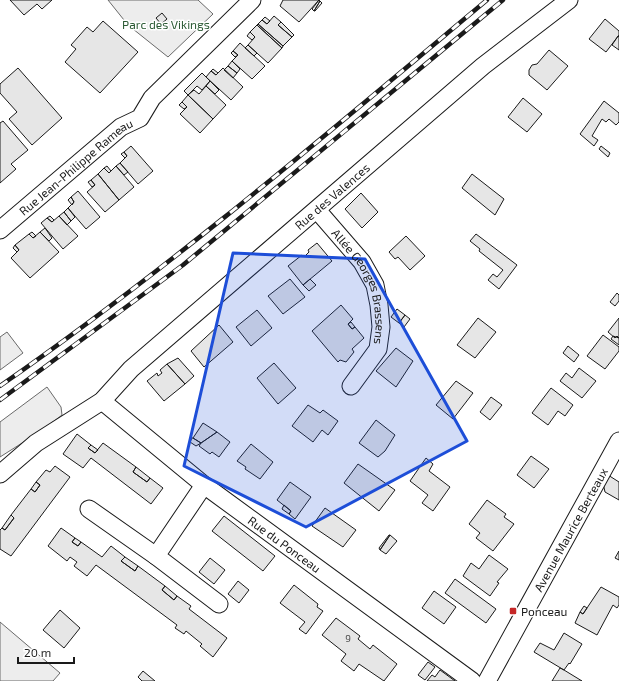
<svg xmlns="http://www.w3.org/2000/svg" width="619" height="681" viewBox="0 0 619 681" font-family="'Exo 2',sans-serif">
  <rect width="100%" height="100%" fill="#fff"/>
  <path fill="#ededed" stroke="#6a6a6a" d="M108 0H198L213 14 168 57 128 25Z
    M7 332 23 353 0 370V337Z
    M47 387 61 407 62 415 41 431 0 457V422Z
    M0 622 60 673 53 681H0Z"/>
  <path fill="#e6e6e6" stroke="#1a1a1a" d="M10 0H52L42 9 37 4 24 15Z
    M283 0H319L299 22 280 6Z
    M319 0 320 1 314 11 312 9Z
    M320 1 322 3 315 11H314Z
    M162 13 167 19 161 24 156 18Z
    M274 16 281 22 278 25 292 37 283 46 258 24 262 20 267 24Z
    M265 17 270 21 267 24 262 20Z
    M605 19 619 31V35L606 52 589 39Z
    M103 21 138 52 100 93 65 62 76 49 71 45 87 27 93 32Z
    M281 22 294 35 292 37 278 25Z
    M258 24 283 46 282 48 257 25Z
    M257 25 282 48 268 63 248 45 255 37 250 32Z
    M250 32 255 37 252 40 247 36Z
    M618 36 619 37V50L612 45Z
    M240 43 265 66 252 79 232 61 238 55 233 51Z
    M248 45 257 53 254 56 245 48Z
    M549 50 568 66 547 90 529 75V70L532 65 537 64Z
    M233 51 238 55 235 57 231 53Z
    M232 61 240 69 237 73 228 66Z
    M228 66 237 73 233 78 224 70Z
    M18 68 62 118 32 145 9 119 17 112 0 93V84Z
    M223 68 243 87 231 100 206 77 211 71 216 75Z
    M213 69 218 73 216 75 211 71Z
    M202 73 210 81 202 90 197 86 188 95 184 91Z
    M210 81 219 90 215 94 206 86Z
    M206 86 226 105 213 119 188 95 194 90 199 94Z
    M188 95 213 119 200 133 180 114 187 107 182 102Z
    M523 98 542 114 527 132 508 117Z
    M604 101 619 113V122L616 125 609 119 606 122 602 119 592 136 598 140 594 146 580 134Z
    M182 102 187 107 184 109 179 105Z
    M3 121 28 150 11 164 16 169 0 183V123Z
    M131 146 153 171 138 184 120 163 127 156 124 152Z
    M601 146 610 153 608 157 599 149Z
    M124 152 127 156 125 158 121 154Z
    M120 163 128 172 124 175 116 166Z
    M107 166 111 171 109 173 104 168Z
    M116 166 134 187 119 200 98 174 104 168 109 173Z
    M98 174 119 200 105 212 87 192 95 185 91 180Z
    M472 174 504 199 495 215 462 188Z
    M91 180 95 185 92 187 88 182Z
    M78 191 100 217 86 229 68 208 74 202 71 197Z
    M361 193 378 212 362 228 345 209Z
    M71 197 74 202 72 205 68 200Z
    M68 208 75 217 71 221 64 212Z
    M64 212 71 221 67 225 59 216Z
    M50 216 54 220 52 222 47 218Z
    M59 216 78 236 63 249 41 223 47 218 52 222Z
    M45 228 52 238 49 241 40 232Z
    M32 232 36 236 33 238 29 234Z
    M40 232 59 252 30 278 11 258 19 250 15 245 29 234 33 238Z
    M476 234 517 265 499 289 488 280 493 274 497 277 503 270 479 251 480 249 470 241Z
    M406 236 425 256 410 270 398 257 395 259 389 252Z
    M317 243 332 261 303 285 288 266 302 255 304 257 309 252 308 250Z
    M15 245 19 250 17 252 13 248Z
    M290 279 305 297 283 314 268 296Z
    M310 279 316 285 309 291 303 285Z
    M617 293 619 295V301L615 306 610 302Z
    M341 305 353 319 348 324 352 329 355 327 364 338 352 349 354 352 346 362 340 360 338 362 312 331Z
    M397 309 405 315 399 323 391 317Z
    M257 310 272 328 251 346 236 327Z
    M405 315 410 319 404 327 399 323Z
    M478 318 496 332 475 358 457 345Z
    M619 318V338L617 336 615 338 608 332Z
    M351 322 355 327 352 329 348 324Z
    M219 325 233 342 204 367 191 351Z
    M603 335 619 347V351L605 369 587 356Z
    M613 336 619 338V345L611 339Z
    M568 346 579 355 574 362 563 353Z
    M396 348 413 361 396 387 376 371Z
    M178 358 194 376 185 384 167 364Z
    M274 363 296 388 278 404 257 378Z
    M167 364 185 384 164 401 147 381 157 373 158 376 162 373 160 370Z
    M579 368 596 381 582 398 560 381 566 373 572 378Z
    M456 381 473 393 453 419 436 405Z
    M551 388 573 405 565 416 558 411 548 425 532 413Z
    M491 397 502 405 490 420 480 412Z
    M308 405 320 413 323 410 338 421 328 435 322 430 313 442 292 426Z
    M376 420 395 435 385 451 378 457 359 443Z
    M203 423 217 432 201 443 193 438Z
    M217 432 230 442 219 457 212 452 210 454 199 446 201 443Z
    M77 434 91 445 88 448 95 453 103 443 136 467 133 472 147 482 150 478 163 488 151 504 91 458 83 468 63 454Z
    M192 438H193L201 443 196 446 190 442Z
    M251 444 273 462 260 479 245 469 246 467 237 461Z
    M91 445 98 450 95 453 88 448Z
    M531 456 549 469 534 488 517 475Z
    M426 458 433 464 429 471 450 487 433 511 422 503 428 495 410 481Z
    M358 464 395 490 379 511 344 483Z
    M55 466 70 477 11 556 0 549V530L2 528 5 530 14 518 11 515 31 489 35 492 40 485 36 482 46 470 50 472Z
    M136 467 150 478 147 482 133 472Z
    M608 475 619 482V500L605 492 603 483Z
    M36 482 40 485 35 492 31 489Z
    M290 482 311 497 295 519 289 514 291 511 277 500Z
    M487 500 506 514 504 517 514 524 493 551 476 538 480 533 469 524Z
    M284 505 291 511 289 514 282 509Z
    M325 508 356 530 343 547 312 526Z
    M11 515 14 518 5 530 2 528Z
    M224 516 275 556 263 571 212 531Z
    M61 528 75 538 72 542 78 546 81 542 102 557 111 546 125 557 121 561 135 571 138 566 165 586 162 590 174 600 177 596 191 606 189 609 227 638 213 657 200 646 202 644 186 631 184 634 175 628 177 625 96 565 87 576 74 566 77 562 70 557 67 561 48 546Z
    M389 535H390L380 550 379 548Z
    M390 535 397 541 386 554 380 550Z
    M75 538 81 542 78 546 72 542Z
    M619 551V560L615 558Z
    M489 555 508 569 497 582 499 583 490 596 463 576 471 563 479 569Z
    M125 557 138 566 135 571 121 561Z
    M210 558 225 570 214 584 199 572Z
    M455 579 496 609 486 623 445 593Z
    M238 581 249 590 239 603 228 594Z
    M294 585 318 604 317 607 323 611 306 634 299 629 305 622 280 603Z
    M165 586 177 596 174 600 162 590Z
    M601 587 619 597V605L617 608 613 605 597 635 575 623 580 612 583 614Z
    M434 591 456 607 444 624 422 608Z
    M584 606 587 608 583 614 580 612Z
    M60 610 80 628 64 648 43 630Z
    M336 618 360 636 358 639 370 649 373 645 397 664 384 681 359 664 354 671 341 661 346 654 322 635Z
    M564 633 582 644 570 664 569 663 564 670 534 652 540 643 554 650Z
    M428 662 435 667 425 680 418 675Z
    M560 668 564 670 582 681H552Z
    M440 670 455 681H427L432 675 435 677Z
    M143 671 155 681H142L138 677Z"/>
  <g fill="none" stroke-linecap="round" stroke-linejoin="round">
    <defs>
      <g id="minor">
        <path id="s1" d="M317 210 362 262 375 285 379 305 381 327 378 349 351 386"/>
        <path id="s2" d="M0 230 121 127 140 118 152 98 252 0"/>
        <path id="s3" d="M102 401 204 485 472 681"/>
        <path id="s4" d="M0 474 36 443 102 401 131 369 483 66 569 0"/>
        <path d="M204 485 156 556 219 604"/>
        <path d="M89 509 156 556"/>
        <path id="s5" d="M487 681 619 441"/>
      </g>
    </defs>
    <use href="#minor" stroke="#1a1a1a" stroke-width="19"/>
    <use href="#minor" stroke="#fff" stroke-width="17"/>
    <defs>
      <path id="rail" d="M0 386C170 268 328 133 487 0
        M0 400 183 265 503 0"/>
    </defs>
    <use href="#rail" stroke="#1a1a1a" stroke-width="4.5"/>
    <use href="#rail" stroke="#fff" stroke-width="3" stroke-dasharray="9" stroke-linecap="butt"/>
  </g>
  <path fill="#1d4ed8" fill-opacity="0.2" stroke="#1d4ed8" stroke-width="3" stroke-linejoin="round" d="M233 253 365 259 467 441 306 527 184 466Z"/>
  <rect fill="#c62828" stroke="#fff" stroke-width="1.5" x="509" y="607" width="8" height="8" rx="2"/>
  <g text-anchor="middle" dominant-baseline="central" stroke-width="3" stroke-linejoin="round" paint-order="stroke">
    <g font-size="10" fill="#4d4d4d">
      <text x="348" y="638">9</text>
    </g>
    <g font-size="12" fill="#2b5a34" stroke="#fff">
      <text x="166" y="24">Parc des Vikings</text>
    </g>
    <g font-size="12" fill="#1a1a1a" stroke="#fff">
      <text stroke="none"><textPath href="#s2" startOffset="99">Rue Jean-Philippe Rameau</textPath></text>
      <text stroke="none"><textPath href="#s4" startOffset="434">Rue des Valences</textPath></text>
      <text stroke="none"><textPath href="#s1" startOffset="91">Allée Georges Brassens</textPath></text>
      <text stroke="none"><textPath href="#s5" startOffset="173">Avenue Maurice Berteaux</textPath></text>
      <text stroke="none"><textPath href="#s3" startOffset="232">Rue du Ponceau</textPath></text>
    </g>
    <g font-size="12" fill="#1a1a1a" stroke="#fff" text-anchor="start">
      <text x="521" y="611">Ponceau</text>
    </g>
  </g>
  <path d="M18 657v6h56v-6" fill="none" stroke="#1a1a1a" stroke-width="2"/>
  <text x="24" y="657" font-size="12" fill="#1a1a1a" stroke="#ffffff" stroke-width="3" paint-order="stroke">20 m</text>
</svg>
